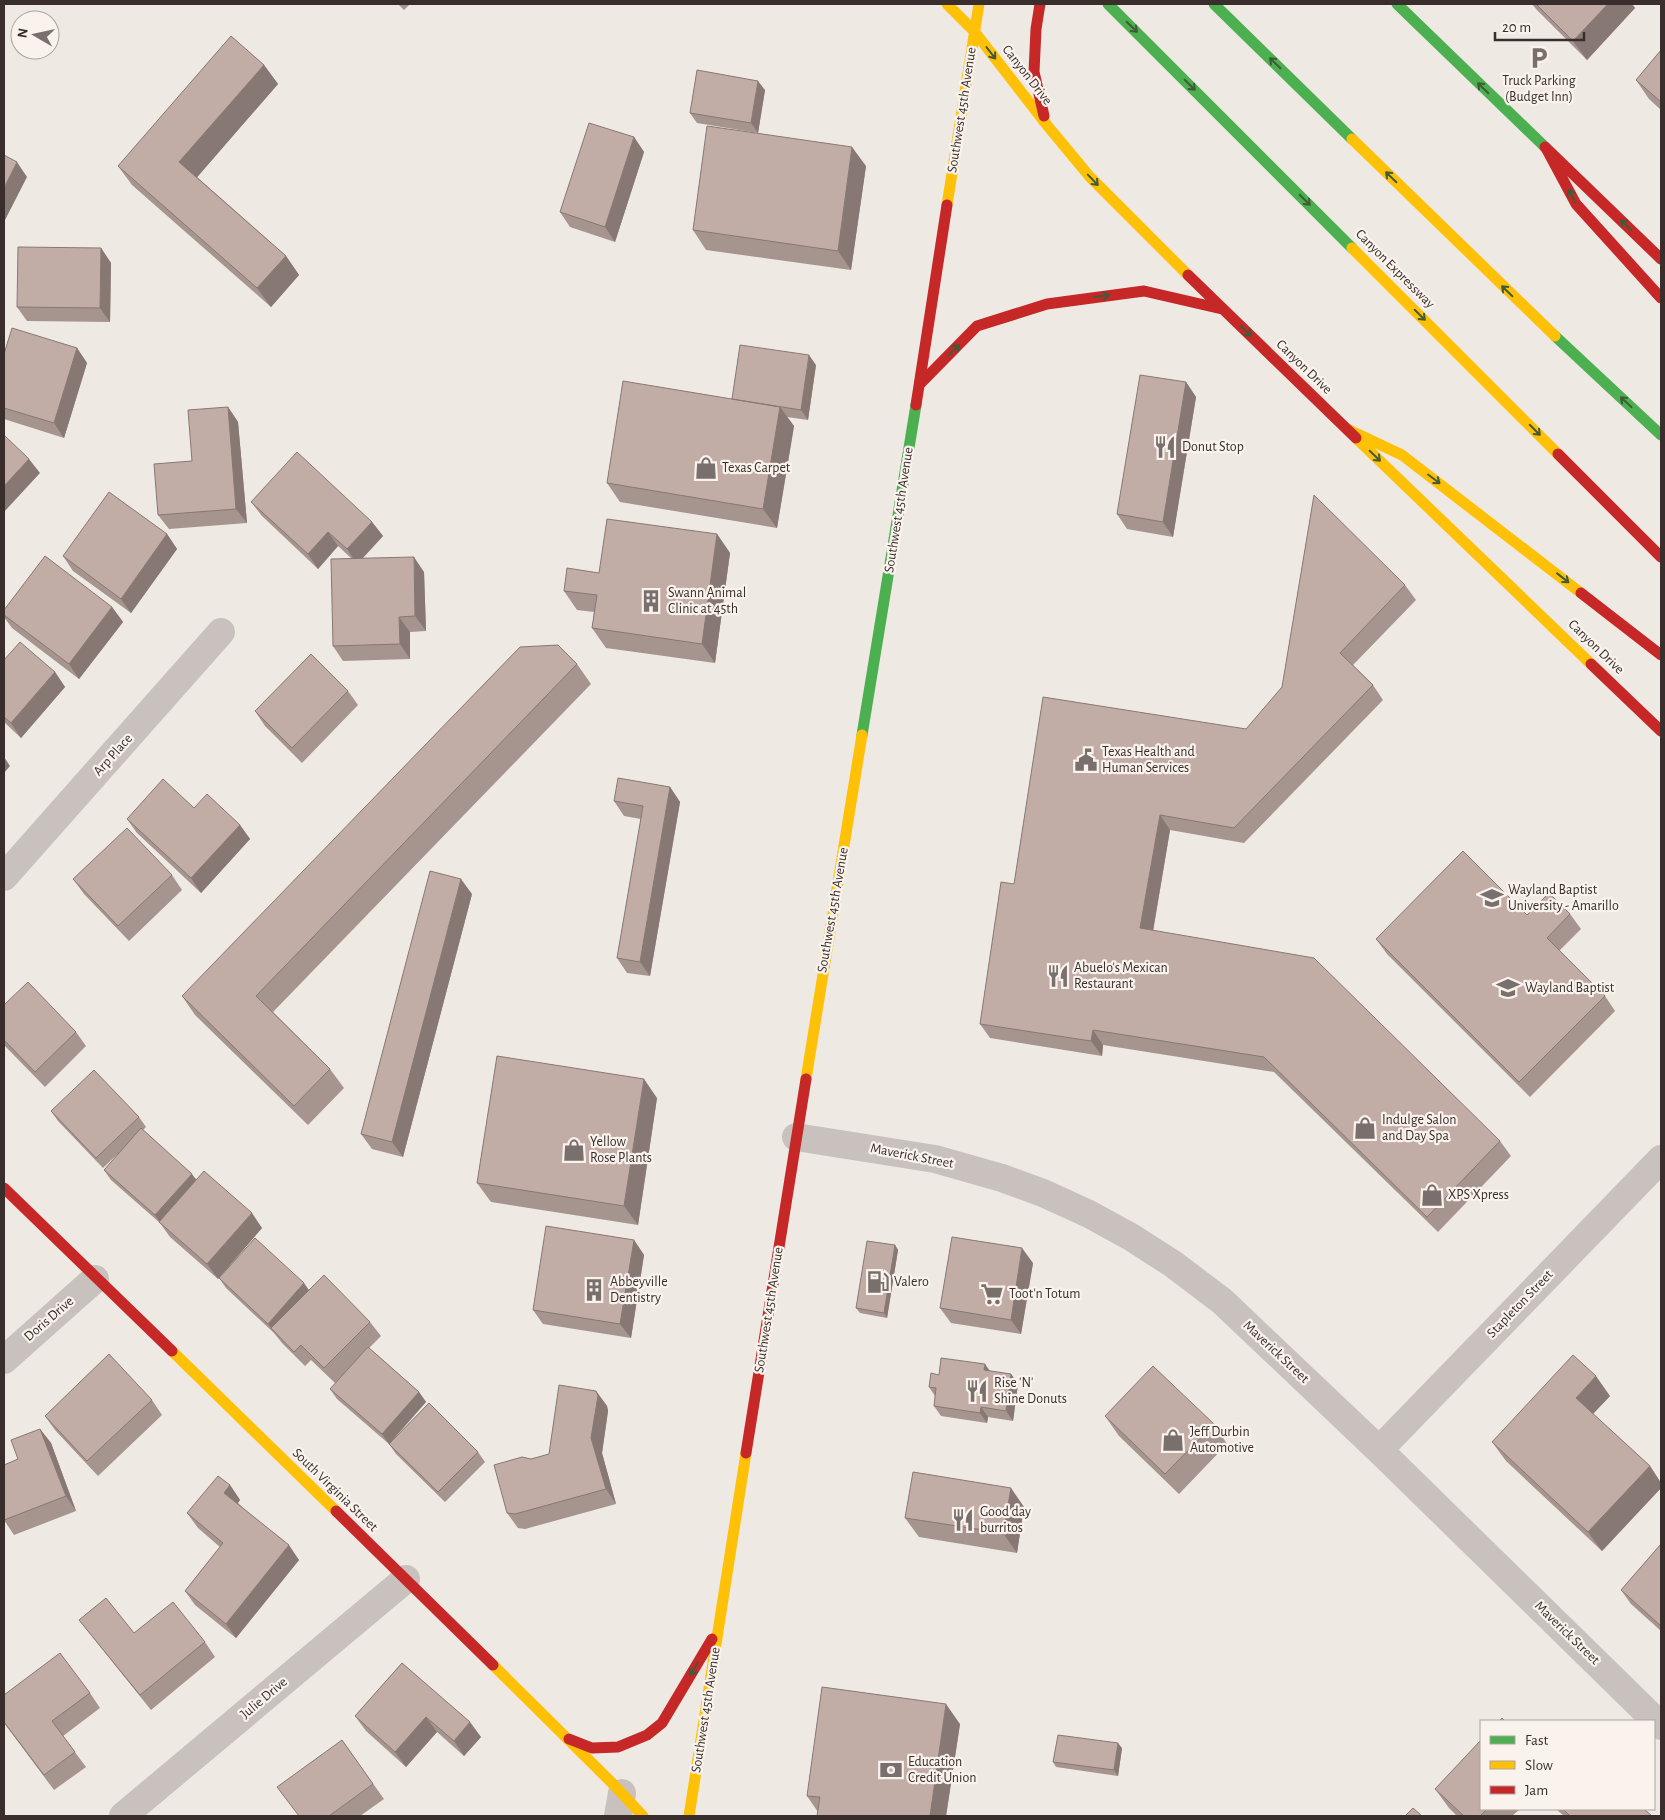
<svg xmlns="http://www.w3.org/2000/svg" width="1665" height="1820" viewBox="0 0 1665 1820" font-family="'Alegreya Sans',sans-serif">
  <rect width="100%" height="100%" fill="#efe9e4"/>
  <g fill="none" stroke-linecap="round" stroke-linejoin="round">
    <path stroke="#c8c1bd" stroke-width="28" d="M4 877 221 632
      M796 1137 935 1159 1002 1178 1043 1193 1089 1214 1131 1237 1173 1264 1222 1301 1379 1450 1661 1726
      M4 1360 95 1279
      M1379 1450 1661 1159
      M123 1816 406 1579
      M618 1816 622 1793"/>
    <path stroke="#4caf50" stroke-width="11" d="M1108 4 1352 248
      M1214 4 1352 139
      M1397 4 1545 147
      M1555 336 1661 435
      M862 735 916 405"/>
    <path stroke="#ffc107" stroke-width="11" d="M947 4 974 31 1046 124 1090 177 1188 275
      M1352 139 1555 336
      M947 205 979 4
      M1352 248 1558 454
      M1347 429 1402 455 1581 593
      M1356 438 1591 664
      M806 1079 862 735
      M172 1351 336 1511
      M493 1665 612 1783 643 1816
      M689 1816 746 1453"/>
    <path stroke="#c62828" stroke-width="11" d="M1040 4 1036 29 1034 72 1044 116
      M1545 147 1661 259
      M1546 148 1576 204 1661 298
      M1188 275 1356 438
      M919 385 977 326 1047 304 1144 291 1222 309
      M916 405 947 205
      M1558 454 1661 557
      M1581 593 1661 655
      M1591 664 1661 731
      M4 1188 172 1351
      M746 1453 806 1079
      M336 1511 493 1665
      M569 1739 592 1748 618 1747 647 1735 662 1723 712 1639"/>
  </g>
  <path fill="#a6948f" d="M398 4H410L404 10Z
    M1532 4H1632L1635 8 1587 60 1536 9Z
    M1661 50V110L1649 99 1636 80Z
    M264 65 278 84 197 177 286 256 299 275 271 307 132 185 118 166Z
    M765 90 758 133 697 123 690 113Z
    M634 137 644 152 615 242 570 227 560 212Z
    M866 166 851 270 706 250 693 230Z
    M101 248 111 263 110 322 27 321 17 307Z
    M77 348 87 363 64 438 4 419V354Z
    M816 365 808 420 787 417 794 426 777 528 620 502 607 483 732 399Z
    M1186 382 1196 397 1173 537 1127 529 1117 514Z
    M228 407 238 422 247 523 169 529 158 515 192 461Z
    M251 502 372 522 383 536 363 558 424 572 426 631 410 632V659L343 661 333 646 351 558 338 546 318 569 262 516Z
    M167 534 177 549 131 613 73 571 63 556Z
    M717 534 730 553 715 663 606 648 592 628 594 612 577 610 564 591 599 573Z
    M1405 585 1416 600 1353 665 1373 685 1383 700 1244 843 1170 830 1153 931 1500 1141 1511 1156 1438 1232 1274 1072 1103 1045 1102 1056 990 1038 980 1024 1014 884 1246 729Z
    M112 607 123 622 79 679 12 628 4 617V610Z
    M4 660 55 672 65 687 21 738 4 722Z
    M577 664 591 684 273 1012 330 1069 344 1088 308 1125 195 1015 182 996Z
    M348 691 358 705 302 763 265 726 255 711Z
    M670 787 680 802 650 976 627 973 617 958 641 819 624 816 614 801Z
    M194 808 240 825 250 839 201 893 137 833 127 819Z
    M172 875 182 890 129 941 84 894 73 879Z
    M472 894 403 1157 372 1149 361 1134Z
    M1570 914 1581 929 1559 951 1605 996 1615 1011 1530 1097 1387 954 1376 939 1527 915Z
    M4 1005 76 1032 86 1046 45 1087 4 1045Z
    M657 1098 638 1225 491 1202 477 1183Z
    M51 1111 139 1117 146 1127 143 1130 196 1179 262 1228 218 1279 170 1237 160 1223 111 1180 104 1170 123 1149 103 1168 58 1121Z
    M634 1240 644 1255 631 1338 543 1324 533 1310Z
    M895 1245 898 1250 887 1318 860 1313 856 1308Z
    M1033 1263 1021 1334 951 1323 940 1308Z
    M219 1278 309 1290 370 1322 381 1336 369 1348 419 1392 426 1402 390 1443 478 1452 485 1462 445 1502 396 1454 389 1444 337 1399 330 1389 347 1370 335 1383 311 1360 305 1366 282 1343 274 1333 226 1288Z
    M990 1371 1011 1374 1018 1384 1013 1421 988 1417 987 1423 941 1416 934 1406 935 1396 929 1387 939 1375Z
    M596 1391 607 1406 608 1411 602 1453 616 1504 525 1529 518 1528 507 1513 531 1459 549 1454Z
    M1610 1396 1593 1414 1650 1466 1661 1483V1488L1602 1551 1506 1461 1492 1442Z
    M152 1400 162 1415 98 1476 55 1430 45 1416Z
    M1105 1416 1214 1424 1227 1444 1179 1494 1119 1436Z
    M40 1429 51 1443 76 1511 14 1535 4 1520 18 1459Z
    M230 1485 240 1500 238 1503 299 1560 236 1638 195 1605 185 1591 220 1547 198 1528 187 1513Z
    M1024 1507 1017 1553 919 1537 905 1518Z
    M1661 1544V1631L1631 1604 1621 1590Z
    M79 1620 134 1633 205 1642 215 1657 151 1710 90 1634Z
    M402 1663 481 1737 464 1756 437 1732 406 1767 366 1731 355 1716Z
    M90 1693 100 1708 63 1736 86 1767 54 1790 4 1723V1695Z
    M960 1724 946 1816H818V1812L807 1796Z
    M342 1740 384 1799 360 1816H298Z
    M1122 1748 1118 1776 1056 1767 1053 1762Z
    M1435 1789 1481 1809H1520L1512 1816H1457L1449 1808Z
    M1556 1809H1644L1652 1816H1564Z"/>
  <path fill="#877874" d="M1608 4H1632L1635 8 1587 60 1573 41Z
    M264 65 278 84 193 182 179 162Z
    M758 81 765 90 758 133 751 123Z
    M634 137 644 152 615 242 605 227Z
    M852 147 866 166 851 270 838 251Z
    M17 162 27 177 4 222V188Z
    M101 248 111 263 110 322 100 308Z
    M286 256 299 275 271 307 257 288Z
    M77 348 87 363 64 438 54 423Z
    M809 355 816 365 808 420 801 410Z
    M1186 382 1196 397 1173 537 1163 522Z
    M228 407 238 422 247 523 236 509Z
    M780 407 794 426 777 528 763 509Z
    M29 459 40 473 4 512V486Z
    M372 522 383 536 357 564 347 549Z
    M328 532 338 546 318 569 308 554Z
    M167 534 177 549 131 613 121 599Z
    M717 534 730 553 715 663 702 644Z
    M414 557 424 572 426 631 415 616Z
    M112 607 123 622 79 679 69 664Z
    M399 617 410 632V659L400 644Z
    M55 672 65 687 21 738 11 723Z
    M4 757 10 766 4 773Z
    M670 787 680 802 650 976 640 962Z
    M1160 815 1170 830 1151 943 1140 928Z
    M240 825 250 839 201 893 191 878Z
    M461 879 472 894 403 1157 392 1142Z
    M1093 1030 1103 1045 1102 1056 1091 1041Z
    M644 1079 657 1098 638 1225 624 1206Z
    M192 1174 199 1184 161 1224 155 1215Z
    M252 1213 262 1228 218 1279 207 1264Z
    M634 1240 644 1255 631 1338 620 1324Z
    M895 1245 898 1250 887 1318 884 1313Z
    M1022 1248 1033 1263 1021 1334 1011 1320Z
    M304 1283 311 1293 272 1329 268 1324Z
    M985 1364 992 1374 984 1370Z
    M1011 1374 1018 1384 1013 1421 1006 1411Z
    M1596 1376 1610 1396 1590 1417 1576 1398Z
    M596 1391 607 1406 608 1411 602 1453 616 1504 606 1489 591 1438Z
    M419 1392 426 1402 389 1444 382 1434Z
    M981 1407 988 1417 987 1423 980 1413Z
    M40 1429 51 1443 76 1511 66 1496Z
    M1650 1466 1661 1483V1488L1602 1551 1588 1532Z
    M230 1485 240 1500 235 1507 224 1493Z
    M1011 1488 1024 1507 1017 1553 1003 1533Z
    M289 1545 299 1560 236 1638 226 1624Z
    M946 1704 960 1724 946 1816H930Z
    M426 1717 437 1732 406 1767 395 1752Z
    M470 1722 481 1737 464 1756 454 1741Z
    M1118 1743 1122 1748 1118 1776 1114 1770Z"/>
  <path fill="#c1aca6" stroke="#877874" d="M1536 4H1608L1573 41Z
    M231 36 264 65 179 162 286 256 257 288 118 166Z
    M1661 50V102L1636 80Z
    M697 70 758 81 751 123 690 113Z
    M589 123 634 137 605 227 560 212Z
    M707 126 852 147 838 251 693 230Z
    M4 155 17 162 4 188Z
    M18 247 101 248 100 308 17 307Z
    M12 328 77 348 54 423 4 408V354Z
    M740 345 809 355 801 410 732 399Z
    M1140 375 1186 382 1163 522 1117 514Z
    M623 381 780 407 763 509 607 483Z
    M228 407 236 509 158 515 154 464 192 461 188 410Z
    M4 435 29 459 4 486Z
    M297 452 372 522 347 549 328 532 308 554 251 502Z
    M109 492 167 534 121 599 63 556Z
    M1314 495 1405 585 1340 653 1373 685 1234 828 1160 815 1140 928 1314 958 1500 1141 1427 1217 1264 1057 1093 1030 1091 1041 980 1024 1001 882 1014 884 1043 697 1246 729 1282 687Z
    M607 519 717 534 702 644 592 628 597 595 564 591 567 568 599 573Z
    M45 556 112 607 69 664 4 615V610Z
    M414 557 415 616 399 617 400 644 333 646 331 559Z
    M20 642 55 672 11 723 4 717V660Z
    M558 645 577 664 256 996 330 1069 294 1106 182 996 520 647Z
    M311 654 348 691 292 748 255 711Z
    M618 778 670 787 640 962 617 958 643 806 614 801Z
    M163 779 194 808 207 794 240 825 191 878 127 819Z
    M127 828 172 875 118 926 73 879Z
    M1463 851 1527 915 1549 893 1570 914 1547 938 1605 996 1519 1082 1376 939Z
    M430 871 461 879 392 1142 361 1134Z
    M28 982 76 1032 35 1072 4 1040V1005Z
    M497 1056 644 1079 624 1206 477 1183Z
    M94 1070 139 1117 96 1158 51 1111Z
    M141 1128 192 1174 155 1215 104 1170Z
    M204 1171 252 1213 207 1264 159 1222Z
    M546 1226 634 1240 620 1324 533 1310Z
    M952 1237 1022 1248 1011 1320 940 1308Z
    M255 1238 304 1283 268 1324 219 1278Z
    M867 1241 895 1245 884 1313 856 1308Z
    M324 1275 370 1322 324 1368 301 1345 294 1352 271 1328Z
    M368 1347 419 1392 382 1434 330 1389Z
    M109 1354 152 1400 87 1461 45 1416Z
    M1573 1355 1596 1376 1576 1398 1650 1466 1588 1532 1492 1442Z
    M941 1358 985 1364 984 1370 1011 1374 1006 1411 981 1407 980 1413 934 1406 936 1388 929 1387 931 1373 939 1375Z
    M1153 1366 1214 1424 1165 1474 1105 1416Z
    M559 1385 596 1391 598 1396 591 1438 606 1489 515 1514 507 1513 494 1465 522 1457 531 1459 549 1454Z
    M429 1403 478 1452 438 1492 389 1444Z
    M40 1429 66 1496 4 1520V1465L18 1459 11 1440Z
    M913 1472 1011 1488 1003 1533 905 1518Z
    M218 1476 230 1485 224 1493 289 1545 226 1624 185 1591 223 1543 187 1513Z
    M1661 1544V1626L1621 1590Z
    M106 1598 134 1633 173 1602 205 1642 140 1695 79 1620Z
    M60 1653 90 1693 52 1721 75 1752 44 1775 4 1722V1695Z
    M402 1663 470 1722 454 1741 426 1717 395 1752 355 1716Z
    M822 1687 946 1704 930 1816H817L820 1797 807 1796Z
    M1502 1718 1505 1721H1499Z
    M1058 1735 1118 1743 1114 1770 1053 1762Z
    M342 1740 373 1784 329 1816H299L277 1787Z
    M1481 1740V1809H1487L1480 1816H1464L1435 1789Z
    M1413 1808 1422 1816H1405Z
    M1563 1809H1644L1652 1816H1570Z"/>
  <defs><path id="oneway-shaft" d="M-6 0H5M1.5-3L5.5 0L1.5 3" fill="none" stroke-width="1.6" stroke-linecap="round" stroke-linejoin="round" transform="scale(1.25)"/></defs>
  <g stroke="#405b38">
    <use href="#oneway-shaft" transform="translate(1132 27) rotate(44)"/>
    <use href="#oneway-shaft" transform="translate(991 53) rotate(52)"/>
    <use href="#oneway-shaft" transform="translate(1275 63) rotate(-136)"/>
    <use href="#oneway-shaft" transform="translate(1190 85) rotate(45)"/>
    <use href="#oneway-shaft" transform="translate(1483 88) rotate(-136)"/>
    <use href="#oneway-shaft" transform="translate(1391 177) rotate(-136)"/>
    <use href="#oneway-shaft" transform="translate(1093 180) rotate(46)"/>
    <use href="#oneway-shaft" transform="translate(1572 196) rotate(-118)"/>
    <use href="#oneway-shaft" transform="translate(1305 200) rotate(45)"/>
    <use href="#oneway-shaft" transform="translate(1626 225) rotate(-136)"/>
    <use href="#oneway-shaft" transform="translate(1507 291) rotate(-136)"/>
    <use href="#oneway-shaft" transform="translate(1102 296) rotate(-8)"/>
    <use href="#oneway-shaft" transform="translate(1420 315) rotate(45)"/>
    <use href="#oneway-shaft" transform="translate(1246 331) rotate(44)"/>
    <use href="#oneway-shaft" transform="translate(954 350) rotate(-45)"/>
    <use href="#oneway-shaft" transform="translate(1626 402) rotate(-137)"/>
    <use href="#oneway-shaft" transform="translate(1535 430) rotate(45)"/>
    <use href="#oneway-shaft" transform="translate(1375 456) rotate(44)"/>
    <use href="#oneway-shaft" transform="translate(1434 479) rotate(37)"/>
    <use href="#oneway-shaft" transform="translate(1563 578) rotate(38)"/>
    <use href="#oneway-shaft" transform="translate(694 1669) rotate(121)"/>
  </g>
  <defs>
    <symbol id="parking-bare" viewBox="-9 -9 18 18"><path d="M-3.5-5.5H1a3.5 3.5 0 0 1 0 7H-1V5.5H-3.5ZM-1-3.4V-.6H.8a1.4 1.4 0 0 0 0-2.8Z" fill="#796f6c" stroke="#faf3ed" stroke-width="2.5" paint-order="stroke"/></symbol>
    <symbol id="restaurant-bare" viewBox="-9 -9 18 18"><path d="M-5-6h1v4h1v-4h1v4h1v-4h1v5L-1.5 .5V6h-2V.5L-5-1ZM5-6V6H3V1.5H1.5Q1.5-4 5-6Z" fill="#796f6c" stroke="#faf3ed" stroke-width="2.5" paint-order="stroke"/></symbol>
    <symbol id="shop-bare" viewBox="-9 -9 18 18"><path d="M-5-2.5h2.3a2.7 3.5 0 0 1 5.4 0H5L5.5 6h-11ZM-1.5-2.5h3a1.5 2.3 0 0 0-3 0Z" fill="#796f6c" stroke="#faf3ed" stroke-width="2.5" paint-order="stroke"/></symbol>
    <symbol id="building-bare" viewBox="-9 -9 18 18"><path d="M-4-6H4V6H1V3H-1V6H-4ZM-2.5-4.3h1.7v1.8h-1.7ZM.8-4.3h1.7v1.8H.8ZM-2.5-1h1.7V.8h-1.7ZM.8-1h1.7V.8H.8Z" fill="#796f6c" stroke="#faf3ed" stroke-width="2.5" paint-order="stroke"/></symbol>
    <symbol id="civic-bare" viewBox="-9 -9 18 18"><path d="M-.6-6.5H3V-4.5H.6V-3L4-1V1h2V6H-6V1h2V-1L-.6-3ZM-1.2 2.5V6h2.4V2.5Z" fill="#796f6c" stroke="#faf3ed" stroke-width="2.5" paint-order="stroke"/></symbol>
    <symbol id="university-bare" viewBox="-9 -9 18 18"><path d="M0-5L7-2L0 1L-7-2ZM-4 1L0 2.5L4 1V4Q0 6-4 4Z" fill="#796f6c" stroke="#faf3ed" stroke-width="2.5" paint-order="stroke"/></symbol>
    <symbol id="fuel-bare" viewBox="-9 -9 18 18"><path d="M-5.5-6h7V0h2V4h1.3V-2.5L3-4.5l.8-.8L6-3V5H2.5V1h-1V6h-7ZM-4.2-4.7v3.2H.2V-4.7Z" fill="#796f6c" stroke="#faf3ed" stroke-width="2.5" paint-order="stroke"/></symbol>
    <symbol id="supermarket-bare" viewBox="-9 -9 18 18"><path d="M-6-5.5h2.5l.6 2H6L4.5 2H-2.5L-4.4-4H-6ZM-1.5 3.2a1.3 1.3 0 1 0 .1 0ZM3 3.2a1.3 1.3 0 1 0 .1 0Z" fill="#796f6c" stroke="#faf3ed" stroke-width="2.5" paint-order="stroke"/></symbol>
    <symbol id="bank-bare" viewBox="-9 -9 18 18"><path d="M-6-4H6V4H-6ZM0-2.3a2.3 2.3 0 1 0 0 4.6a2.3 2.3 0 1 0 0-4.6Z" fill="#796f6c" stroke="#faf3ed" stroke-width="2.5" paint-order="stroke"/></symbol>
  </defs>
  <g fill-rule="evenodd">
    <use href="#parking-bare" x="1523" y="42" width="32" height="32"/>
    <use href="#restaurant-bare" x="1149" y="431" width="32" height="32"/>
    <use href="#shop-bare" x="690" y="452" width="32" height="32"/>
    <use href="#building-bare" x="635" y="585" width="32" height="32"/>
    <use href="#civic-bare" x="1070" y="744" width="32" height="32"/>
    <use href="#university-bare" x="1476" y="882" width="32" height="32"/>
    <use href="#restaurant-bare" x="1042" y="960" width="32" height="32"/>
    <use href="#university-bare" x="1492" y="972" width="32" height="32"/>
    <use href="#shop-bare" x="1349" y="1112" width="32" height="32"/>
    <use href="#shop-bare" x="558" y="1134" width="32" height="32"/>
    <use href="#shop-bare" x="1416" y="1179" width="32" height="32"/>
    <use href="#fuel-bare" x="862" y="1266" width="32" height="32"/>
    <use href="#building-bare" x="578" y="1274" width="32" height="32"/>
    <use href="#supermarket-bare" x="976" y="1278" width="32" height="32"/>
    <use href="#restaurant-bare" x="961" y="1375" width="32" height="32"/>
    <use href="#shop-bare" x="1157" y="1424" width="32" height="32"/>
    <use href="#restaurant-bare" x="947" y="1504" width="32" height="32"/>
    <use href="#bank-bare" x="875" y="1754" width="32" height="32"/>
  </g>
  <g text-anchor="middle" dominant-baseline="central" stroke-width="4.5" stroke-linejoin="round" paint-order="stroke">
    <g font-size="14" fill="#392e2b" stroke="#faf3ed">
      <text transform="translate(1027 75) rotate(52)">Canyon Drive</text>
      <text transform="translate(962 110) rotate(-81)">Southwest 45th Avenue</text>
      <text transform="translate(1395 269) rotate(45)">Canyon Expressway</text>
      <text transform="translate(1304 367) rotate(44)">Canyon Drive</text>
      <text transform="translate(899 510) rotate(-81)">Southwest 45th Avenue</text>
      <text transform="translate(1596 647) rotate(44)">Canyon Drive</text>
      <text transform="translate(113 755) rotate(-48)">Arp Place</text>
      <text transform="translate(833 910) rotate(-80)">Southwest 45th Avenue</text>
      <text transform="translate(912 1156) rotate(11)">Maverick Street</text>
      <text transform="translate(1520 1304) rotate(-46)">Stapleton Street</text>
      <text transform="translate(769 1310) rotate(-81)">Southwest 45th Avenue</text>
      <text transform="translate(49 1319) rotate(-41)">Doris Drive</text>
      <text transform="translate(1276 1352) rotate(43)">Maverick Street</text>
      <text transform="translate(335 1490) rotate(44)">South Virginia Street</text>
      <text transform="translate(1567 1633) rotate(44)">Maverick Street</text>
      <text transform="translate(264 1698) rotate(-40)">Julie Drive</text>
      <text transform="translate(706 1710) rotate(-81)">Southwest 45th Avenue</text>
    </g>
    <g font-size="14" fill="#392e2b" stroke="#faf3ed" text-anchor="start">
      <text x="1539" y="81" text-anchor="middle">Truck Parking<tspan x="1539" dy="16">(Budget Inn)</tspan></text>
      <text x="1182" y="447">Donut Stop</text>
      <text x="722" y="468">Texas Carpet</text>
      <text x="668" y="593">Swann Animal<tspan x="668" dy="16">Clinic at 45th</tspan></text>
      <text x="1102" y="752">Texas Health and<tspan x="1102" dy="16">Human Services</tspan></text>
      <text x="1508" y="890">Wayland Baptist<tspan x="1508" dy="16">University - Amarillo</tspan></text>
      <text x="1074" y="968">Abuelo's Mexican<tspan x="1074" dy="16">Restaurant</tspan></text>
      <text x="1525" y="988">Wayland Baptist</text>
      <text x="1382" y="1120">Indulge Salon<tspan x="1382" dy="16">and Day Spa</tspan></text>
      <text x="590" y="1142">Yellow<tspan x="590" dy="16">Rose Plants</tspan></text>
      <text x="1448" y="1195">XPS Xpress</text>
      <text x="610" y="1282">Abbeyville<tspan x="610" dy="16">Dentistry</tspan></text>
      <text x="894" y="1282">Valero</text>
      <text x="1009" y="1294">Toot'n Totum</text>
      <text x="994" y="1383">Rise 'N'<tspan x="994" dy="16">Shine Donuts</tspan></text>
      <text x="1190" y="1432">Jeff Durbin<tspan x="1190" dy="16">Automotive</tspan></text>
      <text x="980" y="1512">Good day<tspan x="980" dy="16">burritos</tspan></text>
      <text x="908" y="1762">Education<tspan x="908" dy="16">Credit Union</tspan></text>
    </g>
  </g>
  <rect width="1665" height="1820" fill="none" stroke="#392e2b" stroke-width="10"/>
  <rect x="1480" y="1720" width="175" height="90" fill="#faf3ed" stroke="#ada49f"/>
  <rect x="1490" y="1736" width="25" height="8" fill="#4caf50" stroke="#ada49f"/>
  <text x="1525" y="1745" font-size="15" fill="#392e2b">Fast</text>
  <rect x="1490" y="1761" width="25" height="8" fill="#ffc107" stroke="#ada49f"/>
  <text x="1525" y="1770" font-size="15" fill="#392e2b">Slow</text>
  <rect x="1490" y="1786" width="25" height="8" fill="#c62828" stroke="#ada49f"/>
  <text x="1525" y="1795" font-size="15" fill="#392e2b">Jam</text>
  <g transform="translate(35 35) rotate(279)"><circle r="24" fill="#faf3ed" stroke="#ada49f"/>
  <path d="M0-4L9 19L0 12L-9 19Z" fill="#796f6c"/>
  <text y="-8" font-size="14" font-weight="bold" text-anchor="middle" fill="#392e2b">N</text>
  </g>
  <path d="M1495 32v8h89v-8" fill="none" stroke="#392e2b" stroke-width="2.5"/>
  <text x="1502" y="32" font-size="15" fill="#392e2b" stroke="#faf3ed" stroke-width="4" paint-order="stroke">20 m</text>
</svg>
